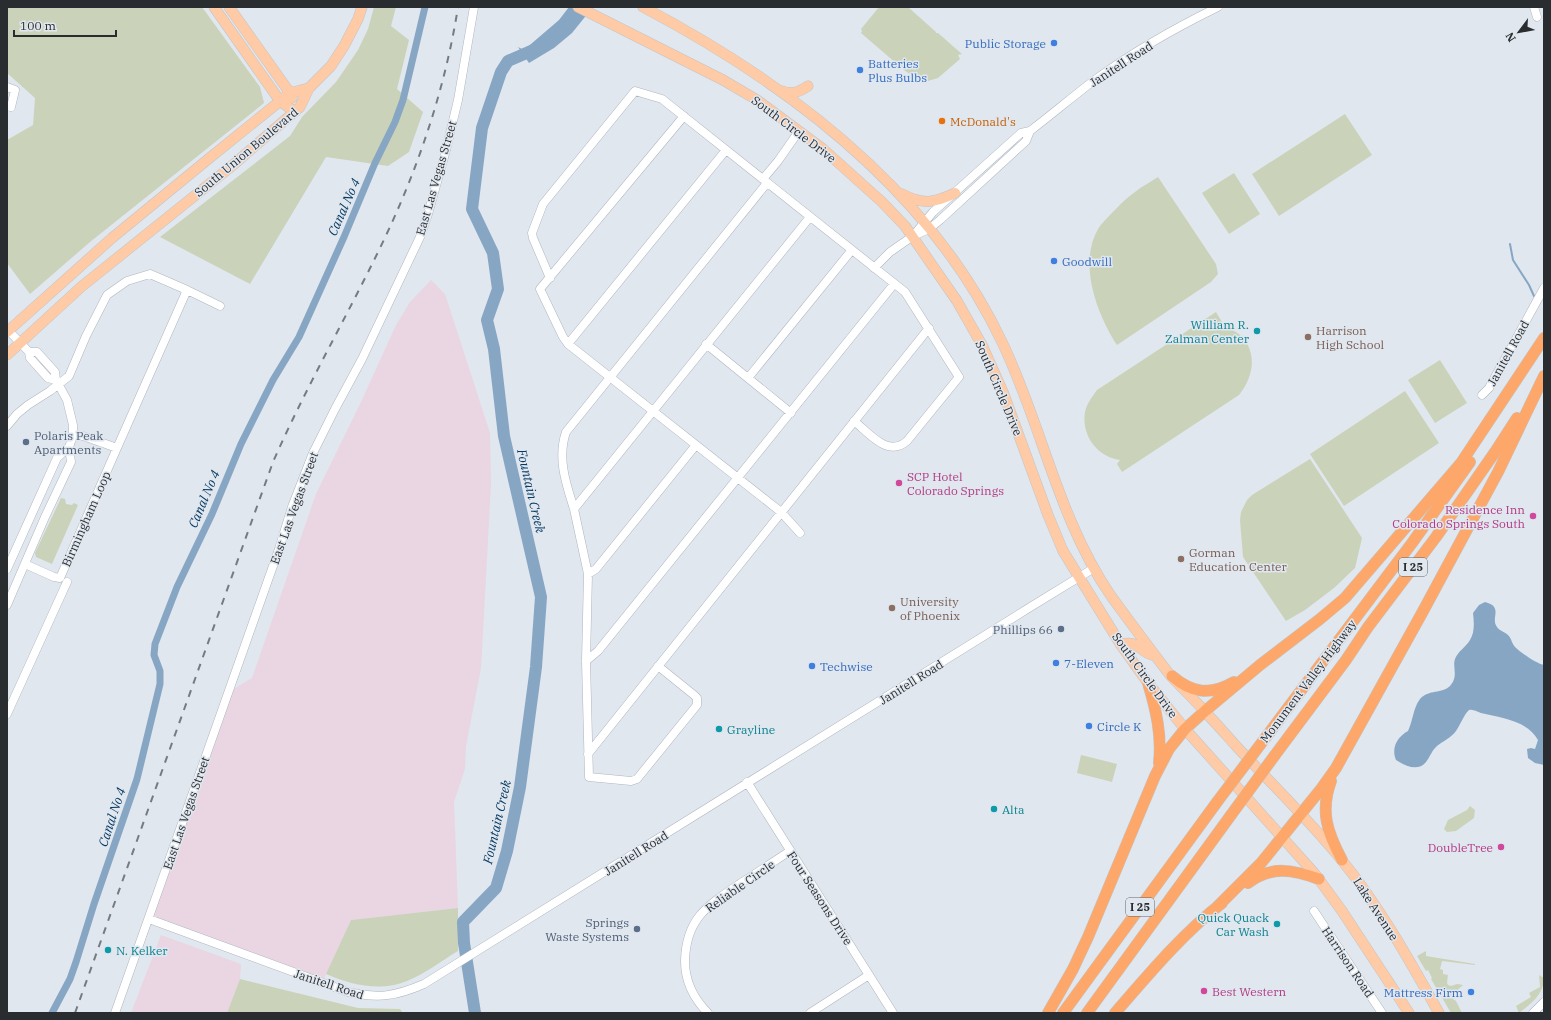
<svg xmlns="http://www.w3.org/2000/svg" width="1551" height="1020" viewBox="0 0 1551 1020" font-family="'IBM Plex Serif',serif">
  <rect width="100%" height="100%" fill="#e0e7ef"/>
  <path fill="#ead5e3" d="M431 280 445 294 490 433 491 485 481 668 466 746 465 769 454 802 458 908 351 920 322 983 149 919 227 693 252 678 316 494 361 402 396 325 410 302Z
    M161 935 241 964 240 979 227 1013H131Z"/>
  <path fill="#cbd2ba" d="M7 7H202L260 87 264 103 90 242 30 294 7 263V140L33 125 35 98 7 73Z
    M374 7H396L391 26 409 40 397 89 423 112 409 152 388 166 326 157 250 284 160 237 290 136 302 117 336 82 358 50 368 29Z
    M879 7H908L936 32V33H938L962 54 958 55 960 59 938 78 928 81H920L904 70 861 33 862 31 861 29Z
    M1345 114 1372 155 1279 216 1252 174Z
    M1234 173 1260 214 1229 234 1202 193Z
    M1158 177 1216 264 1218 274 1211 282 1117 345C1097 314 1078 264 1098 229 1101 224 1106 219 1110 215 1118 207 1126 198 1135 192 1142 186 1151 182 1158 177Z
    M1216 312 1222 322 1219 325C1255 333 1261 368 1239 395L1122 472 1117 464 1120 460C1097 457 1081 435 1085 412 1087 403 1092 397 1097 390Z
    M1440 360 1467 403 1435 423 1408 380Z
    M1405 391 1439 443 1344 506 1310 454Z
    M1310 459 1362 538 1355 568 1334 588 1305 610 1286 621 1243 557 1240 520 1241 512 1247 500 1252 495Z
    M61 498 65 499 66 504 72 505 74 503 78 505 52 564 36 557 35 553Z
    M1081 755 1117 764 1112 782 1077 773Z
    M1470 806 1475 810 1474 818 1456 831 1447 832 1444 829 1448 820 1467 810Z
    M458 908V951C441 961 425 974 407 981 381 992 351 985 326 974L351 920Z
    M1426 951V956L1475 964V965L1442 961 1440 969 1443 970V974L1448 975 1447 983 1448 985 1451 986 1457 984 1463 985 1452 995 1453 999 1456 1001 1462 1013H1451L1431 979 1432 978 1428 970 1426 971 1417 956Z
    M1539 975 1544 978C1544 994 1531 1004 1519 1013L1516 1006 1531 997 1529 993 1540 987Z
    M240 979 358 1008 400 1009 403 1013H227Z"/>
  <path fill="#87a6c4" d="M569 7H593L572 33 554 48 529 63 518 47 524 50 559 20Z
    M1485 602C1504 607 1490 618 1497 627 1499 631 1506 632 1509 636 1512 640 1512 644 1515 647 1520 652 1537 664 1544 665V765L1535 763 1528 758 1527 749 1531 748 1535 749 1538 740C1527 720 1501 718 1481 713 1477 712 1474 709 1469 710 1463 716 1461 724 1456 731 1451 738 1443 741 1437 746 1432 750 1430 757 1426 762 1418 772 1405 766 1396 760 1391 748 1397 737 1408 731 1413 721 1413 708 1420 699 1429 689 1442 694 1450 686 1459 676 1452 667 1455 659 1458 651 1466 647 1470 640 1475 632 1474 622 1473 613L1479 605Z"/>
  <g fill="none" stroke-linecap="round" stroke-linejoin="round">
    <path stroke="#87a6c4" stroke-width="2" d="M1510 244 1513 260 1529 285 1534 296"/>
    <path stroke="#87a6c4" stroke-width="7" d="M52 1013 70 979 76 962 94 904 137 779 160 684V671L154 655 155 644 177 587 212 514 241 444 273 380 299 337 344 237 375 163 395 122 403 100 425 7"/>
    <path stroke="#87a6c4" stroke-width="12" d="M475 1013 464 943 463 922 496 888 507 851 520 787 536 667 541 597 504 436 494 349 487 320 498 289 493 253 472 209 482 128 501 72 508 61 538 48"/>
    <defs>
      <path id="minor" d="M1534 7 1537 17
        M7 87 15 90 11 107 7 106
        M684 116 540 289 563 337 568 344 781 512 800 533
        M763 179 778 161 799 131
        M913 236 933 212 1021 133 1030 131C1051 115 1071 98 1092 82 1131 53 1175 28 1218 7
        M874 268 890 252 913 236 929 229 940 220 1026 141 1030 131
        M550 278 533 238 532 233 543 204 635 91 662 99 905 292 959 377 907 441C888 458 869 433 854 421
        M187 290 220 306
        M7 329 29 352 30 358 48 378 56 380
        M568 344 726 150
        M706 344 791 413
        M748 378 851 251
        M1482 395 1489 388 1544 288
        M7 426 17 414 28 405 50 391 69 376 86 336 107 295 127 281 150 274 187 290 117 448 83 436H73
        M574 509C566 484 557 458 566 432L767 183
        M25 564 54 577 60 578 117 448
        M7 569 57 458 69 447
        M588 574 596 569 696 445
        M7 605 45 517 71 462 69 447 73 436V425L67 400 56 380 55 372 37 352H29
        M586 661 598 651 894 284
        M658 666 694 695 697 698V705L637 779 631 781 589 777 586 661 588 574 574 509 810 217
        M7 714 67 582
        M588 754 929 328
        M747 782 893 1013
        M1314 911 1382 1013
        M149 919 348 992C379 999 396 996 424 984 648 845 870 705 1094 568
        M115 1013 279 549 292 507 313 453 335 409 362 359 420 237 428 214 446 150 458 100 474 7
        M708 1013C694 999 685 982 685 961 686 918 708 905 741 883 757 873 773 862 790 851
        M810 1013 869 975
        M1533 1013 1544 1002"/>
      <path id="major" d="M214 7 280 101 295 112
        M229 7 290 93 292 98
        M578 7 723 80 757 100 823 149 882 202 905 226 957 301 982 345 1003 392 1048 515 1063 551 1121 645 1148 683 1185 729 1315 874 1342 911 1409 1013
        M643 7C789 84 930 190 1002 342 1042 425 1058 519 1111 596 1130 622 1150 649 1170 675 1182 688 1195 700 1206 713 1217 724 1227 736 1237 747 1272 784 1308 819 1340 858 1378 904 1410 961 1439 1013
        M782 91C792 95 799 92 808 86
        M902 194C923 205 934 203 955 193
        M7 332 112 238 212 156 290 93 309 88
        M7 355 81 287 233 165 300 107 309 88 331 66 344 46 358 19 362 7
        M1121 645C1137 639 1139 651 1152 655"/>
      <path id="highway" d="M1172 676C1192 693 1210 696 1234 682
        M1148 683C1156 710 1162 735 1159 763
        M1263 741 1412 543 1470 462
        M1275 755 1346 660 1368 627 1436 537 1495 452 1517 418
        M1331 781C1320 811 1327 832 1342 860
        M1248 883C1271 865 1294 870 1319 879
        M1217 907 1261 863 1321 789 1336 768 1422 613 1498 472 1544 376
        M1048 1013 1073 969 1088 937 1155 776 1169 749 1185 729 1205 711 1260 665 1320 619 1345 598 1461 463 1544 338
        M1063 1013 1217 802
        M1087 1013 1231 815
        M1115 1013C1148 975 1182 934 1222 903"/>
    </defs>
    <use href="#minor" stroke="#b0b6be" stroke-width="9"/>
    <use href="#major" stroke="#c3c4c5" stroke-width="11"/>
    <use href="#highway" stroke="#c3c4c5" stroke-width="12"/>
    <use href="#minor" stroke="#fff" stroke-width="8"/>
    <use href="#major" stroke="#fecba6" stroke-width="10"/>
    <use href="#highway" stroke="#fda86a" stroke-width="11"/>
    <path stroke="#767b80" stroke-width="2" stroke-dasharray="7 7" stroke-linecap="butt" d="M75 1013 273 462C305 389 345 320 380 248 417 172 445 90 458 7"/>
    <defs>
      <path id="highway-bridge" d="M1217 802 1263 741
        M1231 815 1275 755"/>
    </defs>
    <use href="#highway-bridge" stroke="#c3c4c5" stroke-width="12" stroke-linecap="butt"/>
    <use href="#highway-bridge" stroke="#fda86a" stroke-width="11"/>
  </g>
  <g fill="#3f7fe0" stroke="#e0e7ef" stroke-width="1.5">
    <circle cx="1054" cy="43" r="4"/>
    <circle cx="860" cy="70" r="4"/>
    <circle cx="1054" cy="261" r="4"/>
    <circle cx="1056" cy="663" r="4"/>
    <circle cx="812" cy="666" r="4"/>
    <circle cx="1089" cy="726" r="4"/>
    <circle cx="1471" cy="992" r="4"/>
  </g>
  <circle fill="#e8710a" stroke="#e0e7ef" stroke-width="1.5" cx="942" cy="121" r="4"/>
  <g fill="#0f9aa8" stroke="#e0e7ef" stroke-width="1.5">
    <circle cx="1257" cy="331" r="4"/>
    <circle cx="719" cy="729" r="4"/>
    <circle cx="994" cy="809" r="4"/>
    <circle cx="1277" cy="924" r="4"/>
    <circle cx="108" cy="950" r="4"/>
  </g>
  <g fill="#8d6e63" stroke="#e0e7ef" stroke-width="1.5">
    <circle cx="1308" cy="337" r="4"/>
    <circle cx="1181" cy="559" r="4"/>
    <circle cx="892" cy="608" r="4"/>
  </g>
  <g fill="#5c6f8a" stroke="#e0e7ef" stroke-width="1.5">
    <circle cx="26" cy="442" r="4"/>
    <circle cx="1061" cy="629" r="4"/>
    <circle cx="637" cy="929" r="4"/>
  </g>
  <g fill="#d1479c" stroke="#e0e7ef" stroke-width="1.5">
    <circle cx="899" cy="483" r="4"/>
    <circle cx="1533" cy="516" r="4"/>
    <circle cx="1501" cy="847" r="4"/>
    <circle cx="1204" cy="991" r="4"/>
  </g>
  <g text-anchor="middle" dominant-baseline="central" stroke-width="3" stroke-linejoin="round" paint-order="stroke">
    <g fill="#e0e7ef" stroke="#616569" stroke-width="1">
      <rect x="1399" y="558" width="28" height="18" rx="3"/>
      <rect x="1126" y="898" width="28" height="18" rx="3"/>
    </g>
    <g font-size="11" font-weight="bold" fill="#2a2d30">
      <text x="1413" y="567">I 25</text>
      <text x="1140" y="907">I 25</text>
    </g>
    <g font-size="12" fill="#366cbe" stroke="#e0e7ef" text-anchor="start">
      <text x="1046" y="43" text-anchor="end">Public Storage</text>
      <text x="868" y="63">Batteries<tspan x="868" dy="14">Plus Bulbs</tspan></text>
      <text x="1062" y="261">Goodwill</text>
      <text x="1064" y="663">7-Eleven</text>
      <text x="820" y="666">Techwise</text>
      <text x="1097" y="726">Circle K</text>
      <text x="1463" y="992" text-anchor="end">Mattress Firm</text>
    </g>
    <g font-size="12" fill="#2a2d30" stroke="#e0e7ef">
      <text transform="translate(1121 64) rotate(-33)">Janitell Road</text>
      <text transform="translate(794 129) rotate(37)">South Circle Drive</text>
      <text transform="translate(246 152) rotate(-40)">South Union Boulevard</text>
      <text transform="translate(436 178) rotate(-74)">East Las Vegas Street</text>
      <text transform="translate(1508 353) rotate(-61)">Janitell Road</text>
      <text transform="translate(999 388) rotate(67)">South Circle Drive</text>
      <text transform="translate(294 508) rotate(-70)">East Las Vegas Street</text>
      <text transform="translate(86 519) rotate(-66)">Birmingham Loop</text>
      <text transform="translate(1145 675) rotate(54)">South Circle Drive</text>
      <text transform="translate(1308 681) rotate(-53)">Monument Valley Highway</text>
      <text transform="translate(911 682) rotate(-32)">Janitell Road</text>
      <text transform="translate(186 813) rotate(-71)">East Las Vegas Street</text>
      <text transform="translate(636 853) rotate(-32)">Janitell Road</text>
      <text transform="translate(740 886) rotate(-35)">Reliable Circle</text>
      <text transform="translate(820 898) rotate(57)">Four Seasons Drive</text>
      <text transform="translate(1376 909) rotate(57)">Lake Avenue</text>
      <text transform="translate(1348 962) rotate(56)">Harrison Road</text>
      <text transform="translate(329 984) rotate(18)">Janitell Road</text>
    </g>
    <g font-size="12" fill="#c56008" stroke="#e0e7ef" text-anchor="start">
      <text x="950" y="121">McDonald's</text>
    </g>
    <g font-size="12" fill="#0d838f" stroke="#e0e7ef" text-anchor="start">
      <text x="1249" y="324" text-anchor="end">William R.<tspan x="1249" dy="14">Zalman Center</tspan></text>
      <text x="727" y="729">Grayline</text>
      <text x="1002" y="809">Alta</text>
      <text x="1269" y="917" text-anchor="end">Quick Quack<tspan x="1269" dy="14">Car Wash</tspan></text>
      <text x="116" y="950">N. Kelker</text>
    </g>
    <g font-size="12" fill="#785e54" stroke="#e0e7ef" text-anchor="start">
      <text x="1316" y="330">Harrison<tspan x="1316" dy="14">High School</tspan></text>
      <text x="1189" y="552">Gorman<tspan x="1189" dy="14">Education Center</tspan></text>
      <text x="900" y="601">University<tspan x="900" dy="14">of Phoenix</tspan></text>
    </g>
    <g font-size="12" fill="#4e5e75" stroke="#e0e7ef" text-anchor="end">
      <text x="34" y="435" text-anchor="start">Polaris Peak<tspan x="34" dy="14">Apartments</tspan></text>
      <text x="1053" y="629">Phillips 66</text>
      <text x="629" y="922">Springs<tspan x="629" dy="14">Waste Systems</tspan></text>
    </g>
    <g font-size="12" fill="#b23c85" stroke="#e0e7ef" text-anchor="start">
      <text x="907" y="476">SCP Hotel<tspan x="907" dy="14">Colorado Springs</tspan></text>
      <text x="1525" y="509" text-anchor="end">Residence Inn<tspan x="1525" dy="14">Colorado Springs South</tspan></text>
      <text x="1493" y="847" text-anchor="end">DoubleTree</text>
      <text x="1212" y="991">Best Western</text>
    </g>
    <g font-size="13" font-style="italic" fill="#073a62" stroke="#e0e7ef">
      <text transform="translate(344 207) rotate(-66)">Canal No 4</text>
      <text transform="translate(531 491) rotate(77)">Fountain Creek</text>
      <text transform="translate(204 499) rotate(-67)">Canal No 4</text>
      <text transform="translate(112 817) rotate(-72)">Canal No 4</text>
      <text transform="translate(497 822) rotate(-77)">Fountain Creek</text>
    </g>
  </g>
  <rect width="1551" height="1020" fill="none" stroke="#2a2d30" stroke-width="16"/>
  <g transform="translate(1519 32) rotate(238)" stroke="#e0e7ef" stroke-width="3" paint-order="stroke">
  <path d="M0-3L7 15L0 10L-7 15Z" fill="#2a2d30"/>
  <text y="-6" font-size="11" font-weight="bold" text-anchor="middle" fill="#2a2d30">N</text>
  </g>
  <path d="M14 30v6h102v-6" fill="none" stroke="#2a2d30" stroke-width="2"/>
  <text x="20" y="30" font-size="12" fill="#2a2d30" stroke="#e0e7ef" stroke-width="3" paint-order="stroke">100 m</text>
</svg>
